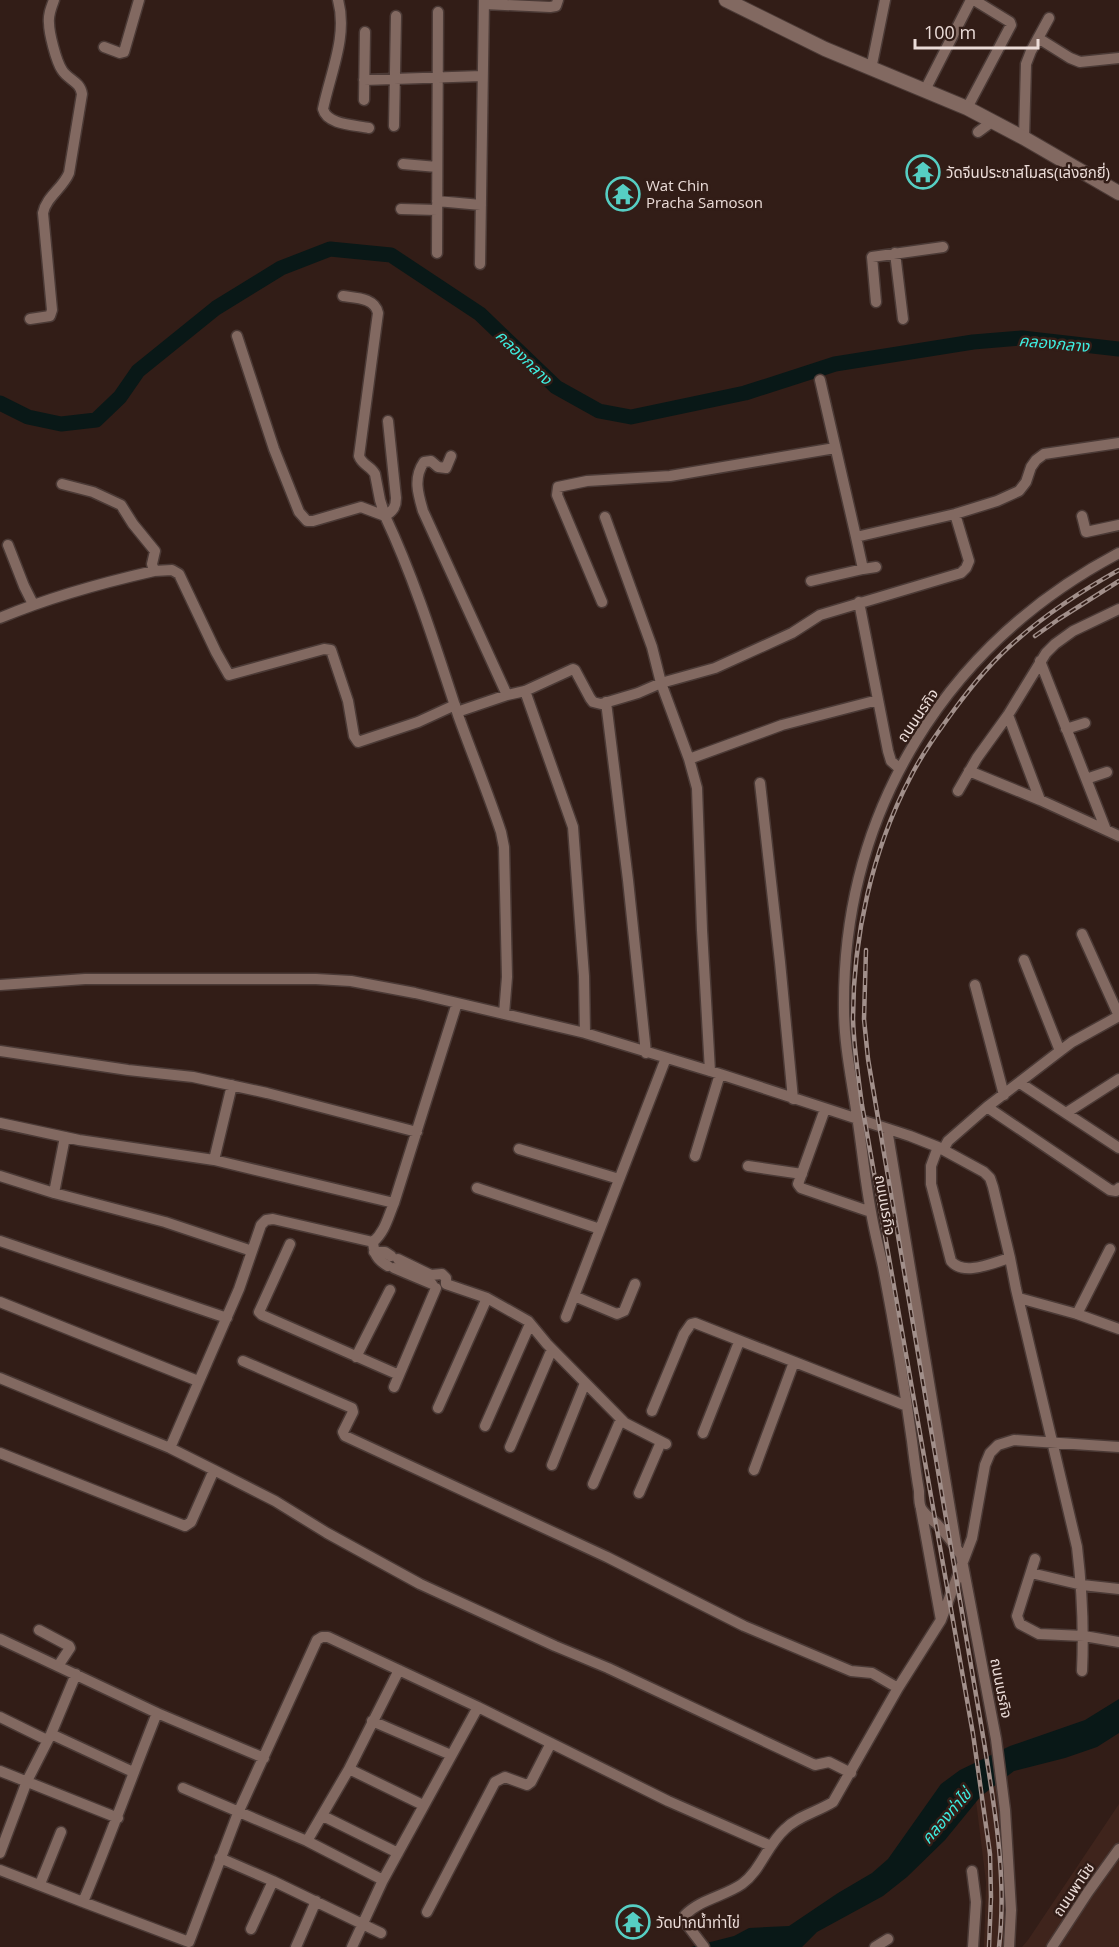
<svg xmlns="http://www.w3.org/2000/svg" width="1119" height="1947" viewBox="0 0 1119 1947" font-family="'Open Sans','Noto Sans Thai',sans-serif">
  <rect width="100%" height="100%" fill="#321d17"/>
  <path fill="#3f241c" d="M996 1784 1004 1856V1947H984L986 1882 976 1801Z
    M1119 1804V1947H1022L1028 1940Z"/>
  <path fill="#091817" d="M1119 1699V1733L1097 1747 1065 1758 1014 1771 981 1796 945 1840 907 1877 883 1896 817 1932 802 1947H691L734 1936 749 1928 789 1926 838 1893 872 1873 888 1859 941 1784 960 1770 1010 1746 1085 1720Z"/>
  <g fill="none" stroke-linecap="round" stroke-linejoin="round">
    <path stroke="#091817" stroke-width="15" d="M0 403 28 417 61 424 96 420 120 397 138 371 216 308 281 268 330 249 391 255 480 314 556 387 599 411 631 417 745 393 835 364 973 342 1022 338 1119 349"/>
    <defs>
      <path id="street" d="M338 0C348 36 330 74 323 109 327 125 355 125 369 128
        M484 4 550 7 556 6 558 0
        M1038 38 1070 58 1080 62 1119 58
        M104 47 120 53 124 52 139 0
        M871 69 885 0
        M364 80 482 76
        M925 90 971 0
        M364 100 365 32
        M967 108 1011 25 1010 22 974 0
        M394 126 396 16
        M978 132 993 121
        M1024 138 1026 64 1031 51 1049 18
        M403 164 437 167
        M437 201 481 205
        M401 209 437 210
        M437 253 438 12
        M895 253 903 319
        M480 264 484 0
        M343 296C357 298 375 298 378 313L359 456C362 465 371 466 375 474L380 500 385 516C393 511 396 507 396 498L388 421
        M876 302 872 257 943 247
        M30 319 50 316 52 310 43 213C46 197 63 188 69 173L82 94C80 81 68 80 62 70 56 61 49 33 49 23 48 15 51 8 54 0
        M237 336 274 449 299 512 307 521H313L361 507 385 516C415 580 436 648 458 715 472 754 488 793 501 832L504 847 507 977 504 1014
        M820 380 856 537 955 514 997 501 1019 491 1026 482 1031 467 1036 460 1044 454 1119 443
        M451 456 446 468 438 467 431 461 424 462C413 478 418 494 423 511L507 695
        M62 484 93 492 121 505 133 524 155 551 152 564 154 571 172 570 179 574 216 652 229 675 324 649 331 650 348 701 354 736 358 742 418 722 455 705
        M1082 516 1086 532 1119 525
        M605 517 652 647 661 683 689 759 697 788 702 930 710 1071
        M8 545 24 586 33 604
        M863 569 876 567
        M811 581 863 569 856 537
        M602 602 557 495 558 487 587 481 670 476 835 448
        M859 602 888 751 891 761 900 769
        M0 618C50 597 101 583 154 571
        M1040 661 1106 830
        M525 691 573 827 584 976 585 1033
        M606 702 628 880 646 1053
        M457 712 507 695 525 691 573 669 575 670 590 698 593 702 601 704 638 693 661 683 715 668 792 633 820 615 961 573 966 568 969 561 955 514
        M1008 715 1040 800
        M1066 729 1085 723
        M689 759 782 725 878 700
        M969 771 1040 800 1119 836
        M1086 779 1107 772
        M760 783 780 962 793 1099
        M958 791 977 758 1008 715 1046 653 1055 644 1073 631 1119 609
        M1082 934 1119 1016
        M1024 960 1060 1051
        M0 985 85 979H316L351 981 415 993 585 1033 720 1074 910 1136 938 1147 984 1172 990 1178 993 1187 1010 1258 1016 1289 1077 1547C1082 1589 1084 1629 1082 1671
        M975 985 1004 1095
        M0 1051 128 1070 193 1077 267 1093 417 1132
        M1020 1083 1119 1148
        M987 1107 1110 1190 1116 1191 1119 1188
        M825 1109 798 1184 801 1188 871 1212
        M1066 1113 1119 1079
        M0 1123 79 1140 214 1160 394 1203
        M887 1129 956 1545
        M938 1147 931 1166V1184L951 1261C964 1277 994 1262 1010 1258
        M519 1149 619 1179
        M943 1150 948 1141 987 1107 1060 1051 1072 1042 1119 1016
        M695 1156 720 1074
        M214 1160 232 1085
        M748 1166 802 1174
        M0 1176 54 1193 165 1222 252 1251
        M477 1188 600 1229
        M54 1193 65 1137
        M0 1241 227 1318
        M373 1242C374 1254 377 1260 388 1266
        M290 1244 259 1312 262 1315 399 1375
        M374 1252H385L391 1256
        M398 1259 431 1275 442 1274 446 1278V1284
        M394 1268 432 1284
        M446 1284 487 1298 528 1321 547 1344 625 1423 666 1444
        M574 1296 617 1314 624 1311 635 1284
        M1019 1298 1077 1314 1119 1329
        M0 1302 198 1381
        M1077 1314 1110 1249
        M566 1317 666 1058
        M356 1357 390 1290
        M243 1361 352 1408 353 1412 343 1432 345 1436 607 1557 744 1626 851 1671 872 1673 898 1688
        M0 1378 170 1448
        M394 1387 436 1288
        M438 1408 487 1298
        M652 1411 684 1334 691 1324 695 1323 907 1406
        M485 1426 530 1324
        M703 1433 739 1342
        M510 1447 552 1349
        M0 1453 185 1526 191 1522 214 1470 170 1448 239 1289 261 1225 266 1220 273 1219 373 1242C385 1232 388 1217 394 1203L457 1003
        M552 1465 585 1383
        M214 1470 275 1501 327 1533 420 1584 555 1646 608 1668 815 1765 829 1762 851 1773
        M754 1470 794 1362
        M593 1484 621 1419
        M639 1493 661 1442
        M921 1509 941 1620
        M1035 1559 1017 1616 1020 1624 1039 1634 1084 1636 1119 1642
        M1031 1573 1082 1585 1119 1589
        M39 1630 69 1646 70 1648 58 1666
        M0 1639 157 1713 264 1758
        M157 1713C132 1776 109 1840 83 1902L189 1942 238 1813 317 1640 322 1637H328L478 1707 668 1801 771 1846
        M0 1717 47 1740
        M372 1721 451 1755
        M51 1734 133 1772
        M349 1769 423 1805
        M0 1771 118 1818
        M183 1788 307 1841 383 1880
        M323 1816 398 1853
        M307 1841 349 1769 399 1670
        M0 1853 27 1781 51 1734 76 1674
        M220 1858 273 1881 381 1933
        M0 1870 83 1902
        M972 1871 976 1902 973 1947
        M40 1884 61 1832
        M427 1912 495 1782 505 1777 527 1785 531 1782 551 1743
        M251 1929 273 1881
        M296 1947 316 1901
        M352 1947 383 1880 478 1707
        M704 1947 685 1922V1915C701 1899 725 1896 742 1884 761 1870 767 1845 785 1829 798 1816 817 1812 833 1802L898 1688 941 1620 972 1538 985 1465 990 1453 998 1445 1014 1440 1119 1447
        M875 1947 888 1939
        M1009 1947 1011 1910 1005 1810 996 1739 961 1555C954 1544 946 1534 937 1524 932 1520 924 1514 921 1508 919 1504 919 1496 919 1491 916 1474 914 1457 912 1441 904 1383 894 1324 883 1267 879 1249 874 1230 871 1212 865 1180 862 1148 857 1116 852 1081 844 1045 844 1009 842 812 945 645 1119 553
        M1052 1947 1088 1892 1119 1849"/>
      <path id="secondary" d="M726 0 825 49 967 108 1024 138 1119 193"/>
    </defs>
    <use href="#street" stroke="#4b3a36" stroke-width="13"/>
    <use href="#secondary" stroke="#4b3a36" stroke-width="16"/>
    <use href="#street" stroke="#826961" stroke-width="10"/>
    <use href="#secondary" stroke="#826961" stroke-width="14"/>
    <defs>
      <path id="rail" d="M1035 636 1059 619 1119 581
        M866 950 864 1019 868 1059 984 1742C995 1810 1007 1878 999 1947
        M989 1947 991 1897 990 1854 973 1734 862 1105C858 1076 854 1048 853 1019 853 937 872 851 910 778 922 754 938 732 954 710 973 684 994 659 1018 639 1049 612 1083 590 1119 570"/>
    </defs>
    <use href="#rail" stroke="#a18f8a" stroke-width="4.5"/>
    <use href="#rail" stroke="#321d17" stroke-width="2" stroke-dasharray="7" stroke-linecap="butt"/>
  </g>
  <defs>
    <symbol id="temple-ring" viewBox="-11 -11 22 22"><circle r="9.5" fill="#321d17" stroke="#56cec3" stroke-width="1.5"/><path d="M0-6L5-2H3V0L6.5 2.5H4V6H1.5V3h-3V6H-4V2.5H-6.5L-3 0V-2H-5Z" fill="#56cec3"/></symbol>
  </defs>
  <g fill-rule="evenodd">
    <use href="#temple-ring" x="904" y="153" width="38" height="38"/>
    <use href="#temple-ring" x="604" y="175" width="38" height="38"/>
    <use href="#temple-ring" x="614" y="1903" width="38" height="38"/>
  </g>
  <g text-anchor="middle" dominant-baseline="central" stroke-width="5" stroke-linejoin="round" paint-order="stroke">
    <g font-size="15" fill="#ebdcd8" stroke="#321d17" text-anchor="start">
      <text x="946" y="172">วัดจีนประชาสโมสร(เล่งฮกยี่)</text>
      <text x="646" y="185">Wat Chin<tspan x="646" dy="17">Pracha Samoson</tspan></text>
      <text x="656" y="1922">วัดปากน้ำท่าไข่</text>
    </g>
    <g font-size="15" fill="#ebdcd8" stroke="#321d17">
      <text transform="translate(917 715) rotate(-56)">ถนนนรกิจ</text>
      <text transform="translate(886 1205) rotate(80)">ถนนนรกิจ</text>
      <text transform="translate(1002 1688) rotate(79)">ถนนนรกิจ</text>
      <text transform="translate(1073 1889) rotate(-56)">ถนนพานิช</text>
    </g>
    <g font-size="16" font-style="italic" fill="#3eede0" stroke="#321d17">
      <text transform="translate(1054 343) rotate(5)">คลองกลาง</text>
      <text transform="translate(524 357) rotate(44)">คลองกลาง</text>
      <text transform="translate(946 1816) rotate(-49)">คลองท่าไข่</text>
    </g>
  </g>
  <path d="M915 39v9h123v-9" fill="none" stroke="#ebdcd8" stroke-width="3"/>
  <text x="924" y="39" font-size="18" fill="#ebdcd8" stroke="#321d17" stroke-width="4.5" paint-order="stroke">100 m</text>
</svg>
